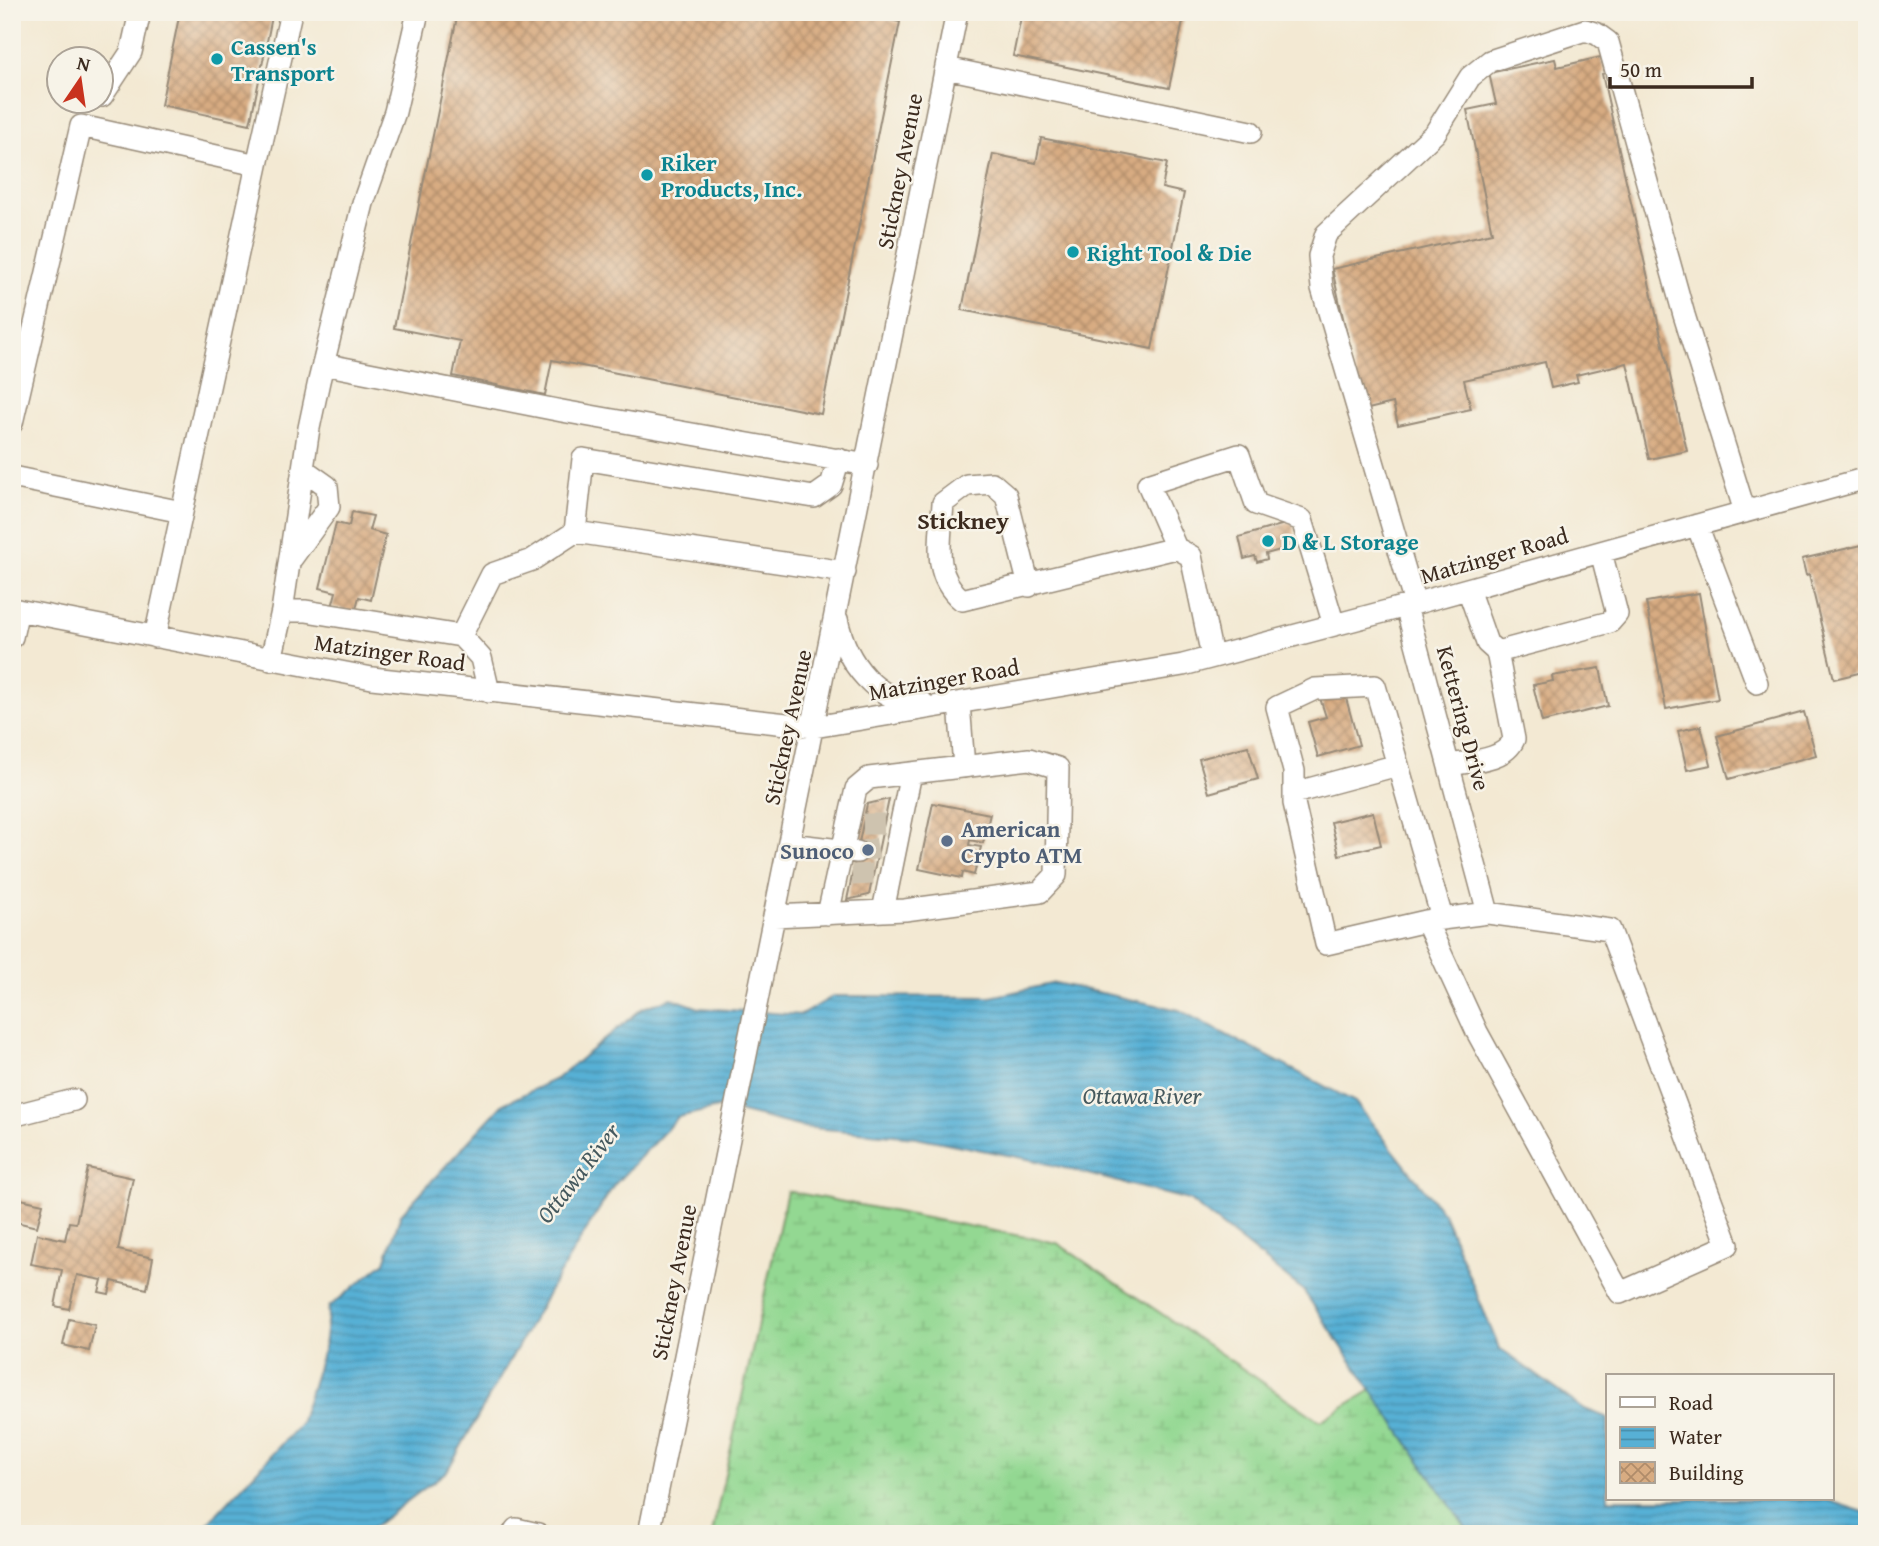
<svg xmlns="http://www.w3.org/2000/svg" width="1879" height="1546" viewBox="0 0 1879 1546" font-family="'Gentium Book Plus',serif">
  <defs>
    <pattern id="wetland-marsh" width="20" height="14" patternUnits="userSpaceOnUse" patternTransform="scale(1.75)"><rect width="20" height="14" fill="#93d892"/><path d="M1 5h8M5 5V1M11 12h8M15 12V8" fill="none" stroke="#80ba7d"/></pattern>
    <pattern id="water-rules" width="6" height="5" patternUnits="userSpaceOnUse" patternTransform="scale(1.75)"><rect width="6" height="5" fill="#57b0d5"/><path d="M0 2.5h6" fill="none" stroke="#498fac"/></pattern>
    <pattern id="building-cross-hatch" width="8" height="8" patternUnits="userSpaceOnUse" patternTransform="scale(1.75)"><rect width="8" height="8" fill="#d8ac82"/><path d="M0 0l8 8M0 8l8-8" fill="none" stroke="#b08c6a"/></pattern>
  </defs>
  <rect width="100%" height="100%" fill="#f7f3e8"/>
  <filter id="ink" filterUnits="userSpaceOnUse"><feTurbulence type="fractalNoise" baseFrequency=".0143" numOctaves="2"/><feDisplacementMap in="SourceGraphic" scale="14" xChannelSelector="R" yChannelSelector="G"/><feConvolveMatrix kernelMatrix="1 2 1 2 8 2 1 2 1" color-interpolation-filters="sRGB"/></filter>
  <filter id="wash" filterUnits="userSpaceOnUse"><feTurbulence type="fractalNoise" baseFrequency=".00686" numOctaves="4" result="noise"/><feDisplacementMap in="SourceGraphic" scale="28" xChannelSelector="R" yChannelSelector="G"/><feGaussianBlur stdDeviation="1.57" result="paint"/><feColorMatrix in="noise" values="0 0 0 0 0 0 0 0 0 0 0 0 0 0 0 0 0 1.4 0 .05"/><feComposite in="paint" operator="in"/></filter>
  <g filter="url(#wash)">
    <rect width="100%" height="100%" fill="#f3e9d3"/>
    <path fill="url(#wetland-marsh)" stroke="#678158" stroke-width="2" d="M787 1191 1057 1243 1320 1421 1373 1389 1470 1534H712Z"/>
    <path fill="url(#water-rules)" stroke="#496d7a" stroke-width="2" d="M1055 983 1179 1010 1355 1102 1443 1213 1499 1348 1582 1408 1608 1418V1499H1823L1867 1513V1534H1470L1303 1290 1189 1200 1033 1160 916 1137 802 1127 722 1107 678 1117 614 1185 555 1281 447 1471 364 1534H198L300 1424 324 1347 329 1307 385 1262 401 1214 503 1104 556 1079 643 1008 672 998 699 1008 801 1015 834 996 991 997Z"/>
    <g id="blocks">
      <path fill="url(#building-cross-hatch)" d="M180 12H273L250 124 161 105Z
        M458 12H777L800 17 801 12H852L900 22 821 414 552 360 545 395 453 376 460 341 394 328Z
        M1022 12H1185L1169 88 1013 56Z
        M1330 12H1354L1353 18Z
        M1601 57 1605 73 1602 74 1687 451 1649 459 1627 363 1576 375 1578 382 1551 388 1545 362 1464 380 1471 409 1398 425 1393 403 1364 410 1332 269 1492 233 1467 110 1496 104 1489 73 1555 59 1557 67Z
        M1041 138 1167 163 1162 188 1184 193 1152 349 962 310 993 154 1036 163Z
        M352 512 373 516 369 530 386 535 371 600 359 597 355 612 332 607 336 592 320 588 336 523 349 526Z
        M1292 522 1298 545 1266 554 1267 559 1257 562 1255 556 1244 559 1239 537Z
        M1866 544 1867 671 1834 679 1809 574 1806 575 1802 559Z
        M1699 593 1718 699 1666 709 1646 602Z
        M1600 668 1608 706 1542 722 1533 685 1553 681 1552 676Z
        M1344 691 1359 745 1318 757 1308 722 1326 717 1320 698Z
        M1804 712 1816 755 1729 779 1717 736Z
        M1701 726 1711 765 1687 770 1678 731Z
        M1248 746 1258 779 1209 793 1199 759Z
        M889 799 869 895 847 900 867 804Z
        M933 803 990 814 983 843 970 840 969 845 981 847 974 875 963 872 962 878 919 869Z
        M1373 812 1381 845 1339 855 1331 822Z
        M88 1168 133 1178 118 1250 153 1258 147 1289 112 1281 109 1294 99 1292 102 1280 77 1275 69 1309 55 1306 62 1270 31 1264 37 1234 65 1240 69 1222 76 1223Z
        M12 1197 43 1204 37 1227 12 1221Z
        M69 1319 95 1325 89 1351 63 1345Z"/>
    </g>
  </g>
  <g filter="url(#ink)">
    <use href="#blocks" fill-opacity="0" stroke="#978a78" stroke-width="2"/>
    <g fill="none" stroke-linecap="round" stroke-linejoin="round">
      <path stroke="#cec3af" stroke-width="21" stroke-dasharray="21 10" stroke-linecap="butt" d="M863 824H884
        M857 852 879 848
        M852 875 874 874"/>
      <defs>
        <path id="minor" d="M946 68 1251 132
          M102 96 131 52 140 12
          M257 165 291 12
          M323 364 562 411 867 465
          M12 423 81 126 257 165 155 637
          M12 477 182 512
          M1697 525 1757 683
          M575 532 583 459 814 497 831 485 839 459
          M292 558 329 507 327 486 303 469
          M1029 586 1006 495 992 483 967 485 943 503C941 539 931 575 962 600L1176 548
          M1468 589 1487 643 1497 652 1610 622 1617 614 1601 552
          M1415 604 1322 288 1319 256 1326 234 1435 133 1470 77 1490 61 1585 30 1597 34 1608 42 1684 315 1745 512
          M1406 606 1488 913 1610 930 1728 1245 1620 1293 1477 1032 1426 921
          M12 609 372 678 814 727 1183 665 1406 606 1867 478
          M282 611H306L461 636 481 658 489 692
          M837 619C846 663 876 703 924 704
          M461 636 492 574 532 560 575 532 845 572
          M12 637 18 610
          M1212 656 1191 556 1176 548 1148 484 1239 455 1256 504 1302 520 1334 625
          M271 660 282 611 309 428 319 381 363 203 395 112 418 12
          M959 703 964 767
          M1449 765C1471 761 1505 761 1514 739L1497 652
          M1294 793 1398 765
          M789 844 857 852
          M883 911 911 773
          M774 916 905 910 1040 892 1056 875 1058 768 1029 759 869 778 856 789 828 914
          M1442 918 1375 686 1315 689 1277 707 1294 771V803L1326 944 1426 921 1488 913
          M12 1116 74 1100
          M513 1534 516 1529 538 1534
          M649 1534 957 12"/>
      </defs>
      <use href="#minor" stroke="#978a78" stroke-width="24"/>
      <use href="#minor" stroke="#fff" stroke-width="21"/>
    </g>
  </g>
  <g fill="#0f9aa8" stroke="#f7f3e8" stroke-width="2.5">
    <circle cx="217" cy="59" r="7"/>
    <circle cx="647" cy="175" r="7"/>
    <circle cx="1073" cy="252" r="7"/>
    <circle cx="1268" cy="541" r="7"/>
  </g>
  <g fill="#5c6f8a" stroke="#f7f3e8" stroke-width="2.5">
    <circle cx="947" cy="841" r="7"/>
    <circle cx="868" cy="850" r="7"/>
  </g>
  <g text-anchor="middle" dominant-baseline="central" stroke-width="5" stroke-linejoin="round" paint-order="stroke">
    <g font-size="23" font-weight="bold" fill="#0d838f" stroke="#f7f3e8" text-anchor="start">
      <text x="231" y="46">Cassen's<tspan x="231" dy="26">Transport</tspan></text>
      <text x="661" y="162">Riker<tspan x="661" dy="26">Products, Inc.</tspan></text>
      <text x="1087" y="252">Right Tool &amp; Die</text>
      <text x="1282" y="541">D &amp; L Storage</text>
    </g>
    <g font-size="23" fill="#3b2a1e" stroke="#f7f3e8">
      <text transform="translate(899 171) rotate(-79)">Stickney Avenue</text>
      <text transform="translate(1494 555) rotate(-16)">Matzinger Road</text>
      <text transform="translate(390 652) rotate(8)">Matzinger Road</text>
      <text transform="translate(944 679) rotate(-10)">Matzinger Road</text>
      <text transform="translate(1464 718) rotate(75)">Kettering Drive</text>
      <text transform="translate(787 727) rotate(-78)">Stickney Avenue</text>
      <text transform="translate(673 1282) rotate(-79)">Stickney Avenue</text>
    </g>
    <g font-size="23" font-weight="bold" fill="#4e5e75" stroke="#f7f3e8" text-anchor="start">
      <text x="961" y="828">American<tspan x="961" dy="26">Crypto ATM</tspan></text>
      <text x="854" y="850" text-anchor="end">Sunoco</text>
    </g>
    <g font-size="24" font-weight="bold" fill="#3b2a1e" stroke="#f7f3e8">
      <text x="963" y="520">Stickney</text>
    </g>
    <g font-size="24" font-style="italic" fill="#45595e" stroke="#f7f3e8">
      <text x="1142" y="1095">Ottawa River</text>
      <text transform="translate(578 1173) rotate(-52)">Ottawa River</text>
    </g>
  </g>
  <rect width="1879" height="1546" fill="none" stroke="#f7f3e8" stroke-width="42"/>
  <rect x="1606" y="1374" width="228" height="126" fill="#f7f3e8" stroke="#aca397" stroke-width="2"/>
  <rect x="1620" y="1397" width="35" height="10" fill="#ffffff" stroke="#aca397" stroke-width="2"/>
  <text x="1669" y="1410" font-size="21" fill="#3b2a1e">Road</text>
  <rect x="1620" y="1427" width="35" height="21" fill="url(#water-rules)" stroke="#aca397" stroke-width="2"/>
  <text x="1669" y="1444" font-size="21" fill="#3b2a1e">Water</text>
  <rect x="1620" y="1462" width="35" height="21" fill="url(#building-cross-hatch)" stroke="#aca397" stroke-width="2"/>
  <text x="1669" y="1480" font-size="21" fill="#3b2a1e">Building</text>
  <g transform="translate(80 80) rotate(13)"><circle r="33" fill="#f7f3e8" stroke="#aca397" stroke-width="2"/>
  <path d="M0-5L12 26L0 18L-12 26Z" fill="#c8321e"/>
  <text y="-10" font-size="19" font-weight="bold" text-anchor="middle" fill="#3b2a1e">N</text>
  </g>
  <path d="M1610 77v10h142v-10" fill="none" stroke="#3b2a1e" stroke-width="3.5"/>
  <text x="1620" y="77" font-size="21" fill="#3b2a1e" stroke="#f7f3e8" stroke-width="5" paint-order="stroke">50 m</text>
</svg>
